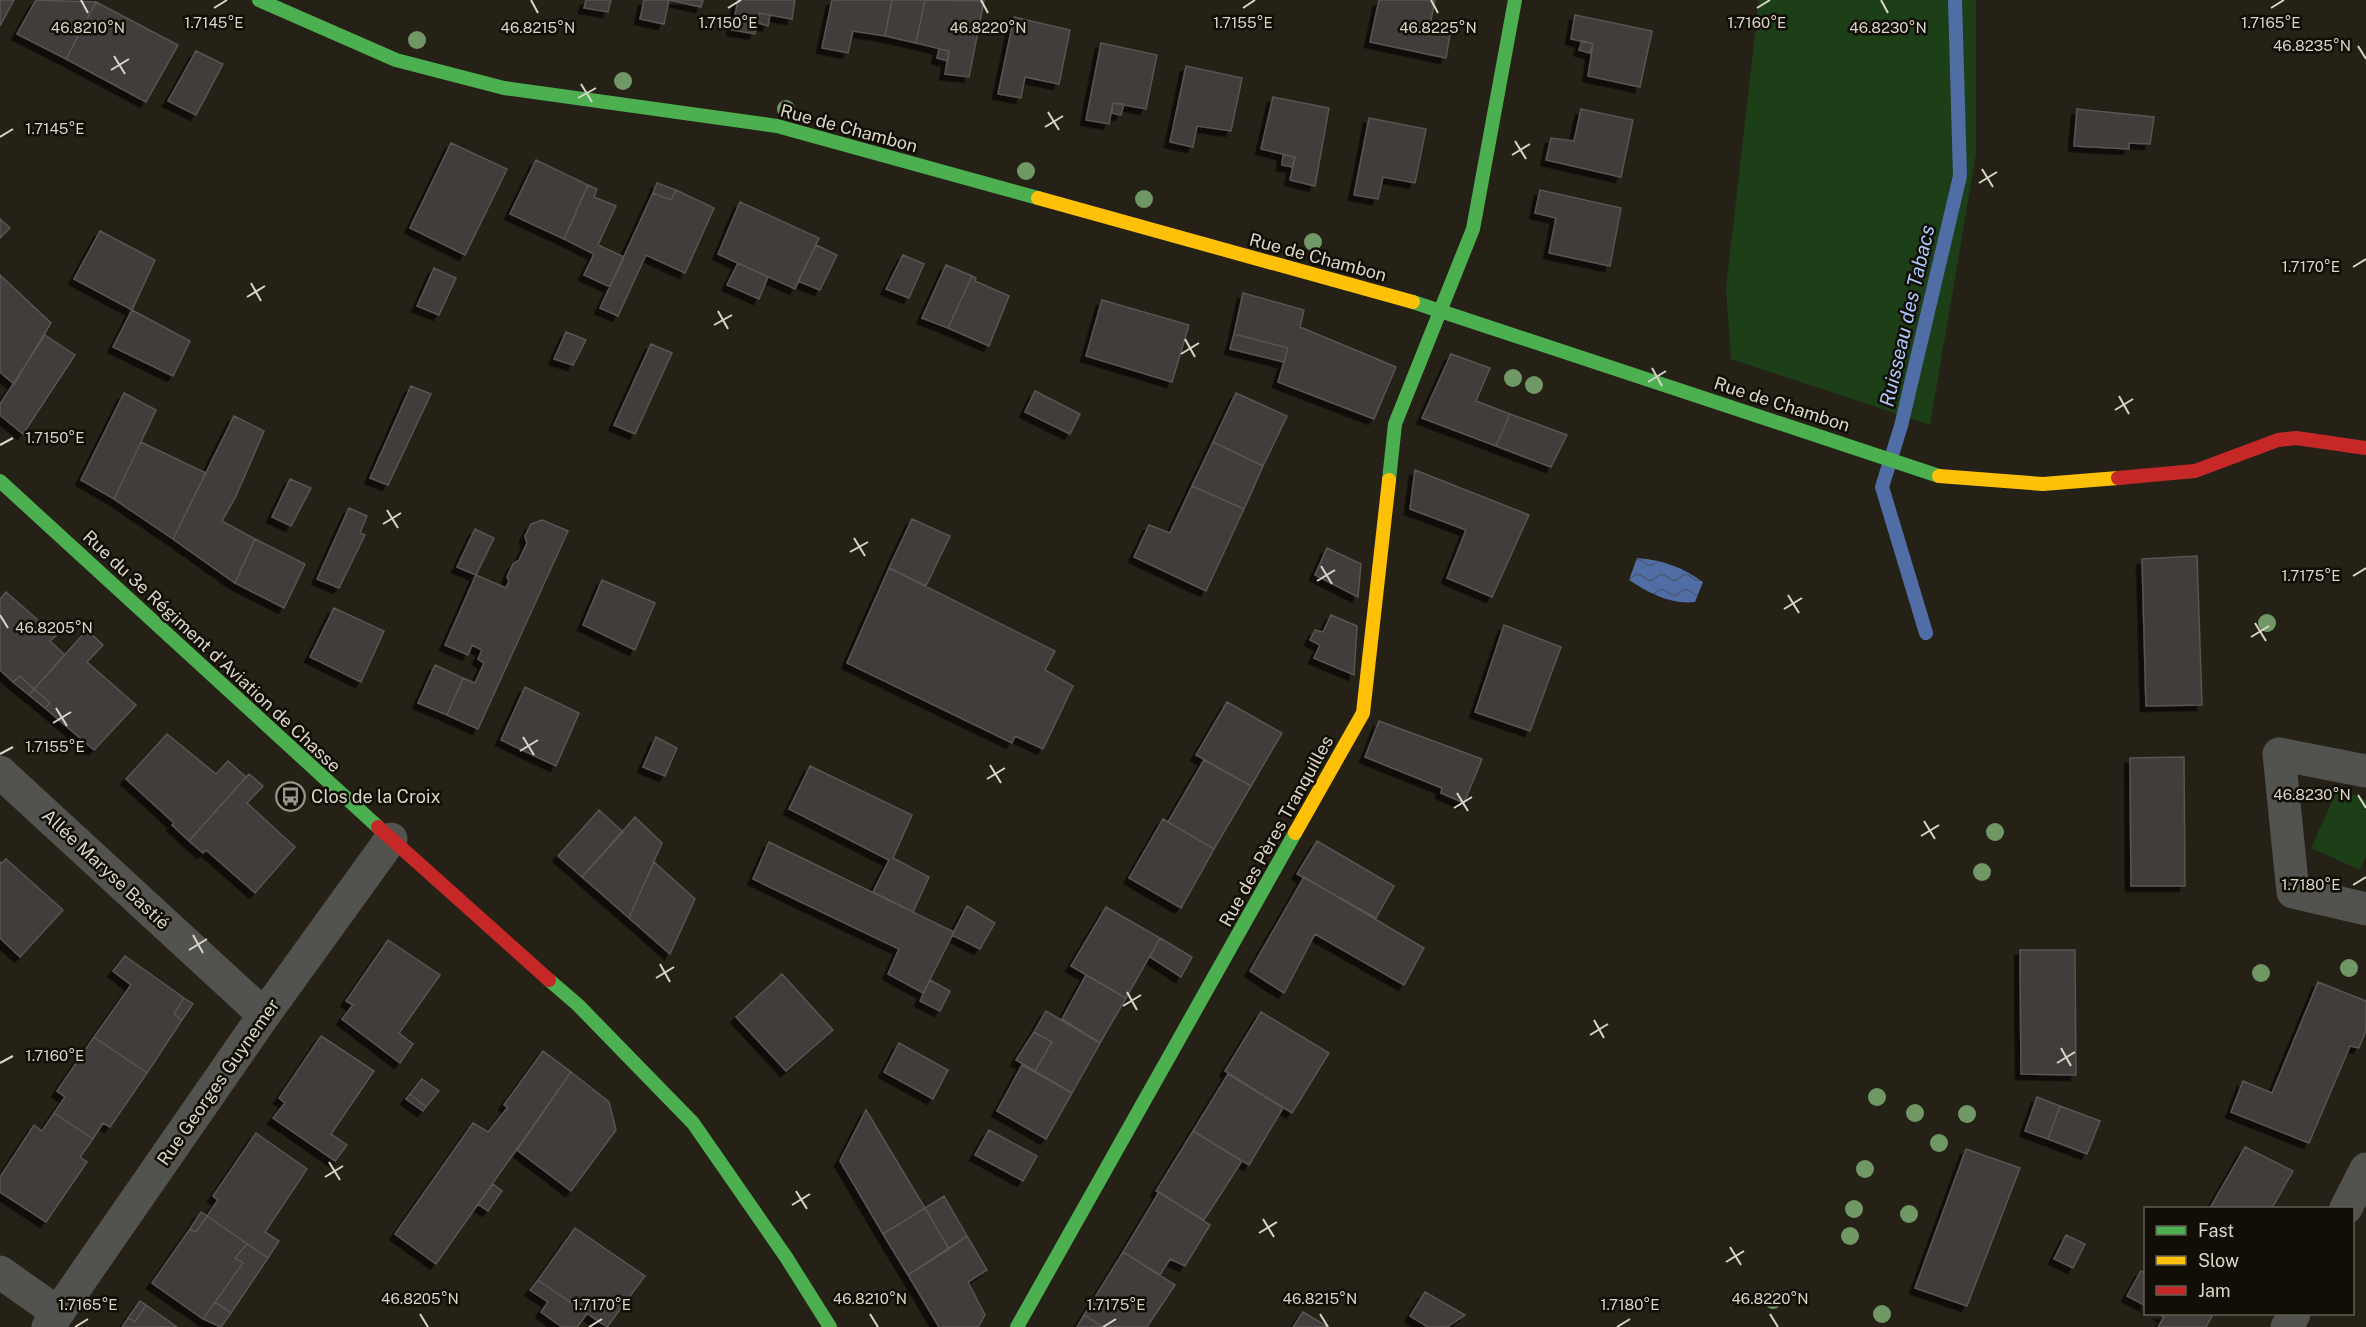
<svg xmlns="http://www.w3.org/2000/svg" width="2366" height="1327" viewBox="0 0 2366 1327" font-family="'Public Sans',sans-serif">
  <defs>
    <pattern id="water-waves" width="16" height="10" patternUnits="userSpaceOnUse" patternTransform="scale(1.5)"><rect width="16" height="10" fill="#516da6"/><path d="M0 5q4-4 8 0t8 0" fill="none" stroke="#4a5976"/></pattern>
    <filter id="shadow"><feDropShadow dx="-5.5" dy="5.5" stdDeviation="0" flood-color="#0009"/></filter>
  </defs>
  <rect width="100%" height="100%" fill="#262117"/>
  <path fill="#1c3f18" d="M1759 0H1976V154L1930 425 1731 359 1726 288Z
    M2338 788 2366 800V856L2360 870 2311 848Z"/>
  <path fill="url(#water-waves)" d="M1637 558C1663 560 1682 567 1703 582L1695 602C1671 605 1649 593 1629 580Z"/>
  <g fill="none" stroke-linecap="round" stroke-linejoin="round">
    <path stroke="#516da6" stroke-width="14" d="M1926 633 1882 487 1901 426 1960 176 1955 0"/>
  </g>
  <path fill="#413c3b" stroke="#585453" stroke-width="1.5" filter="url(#shadow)" d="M0 0H14L0 26Z
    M36 0 96 2 66 59 17 34Z
    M586 0H611L608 12 584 8Z
    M644 0H703L701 7 669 0 664 24 640 19Z
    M738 0H795L792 19 759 13 755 34 732 30Z
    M832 0H892L885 36 853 31 848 53 822 48Z
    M892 0H925L916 43 885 36Z
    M925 0 984 1 969 77 945 74 949 51 916 43Z
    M1379 0H1435L1429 30 1450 34 1446 58 1370 42Z
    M96 2 178 45 146 102 66 59Z
    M759 13 770 15 768 26 758 23Z
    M1575 15 1652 31 1640 87 1588 76 1593 44 1571 39Z
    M1014 17 1070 30 1059 84 1025 77 1021 98 998 94Z
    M1582 41 1593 44 1590 53 1579 50Z
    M1101 43 1157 55 1146 109 1113 103 1109 124 1086 120Z
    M939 49 949 51 948 61 937 58Z
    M196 51 223 64 196 115 168 101Z
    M1186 66 1242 78 1231 131 1197 126 1193 147 1170 142Z
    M1273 97 1329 108 1315 186 1290 180 1295 157 1261 149Z
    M1113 103 1124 104 1121 115 1112 113Z
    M1581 109 1633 120 1621 177 1546 160 1551 138 1574 141Z
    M2077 109 2154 117 2150 144 2129 143V149L2074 146Z
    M1369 118 1426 129 1415 183 1383 177 1378 199 1354 195Z
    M451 143 507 169 465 255 410 228Z
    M1283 155 1295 157 1292 167 1282 165Z
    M536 160 588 185 564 239 510 214Z
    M657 183 676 190 671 200 653 193Z
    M588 185 597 189 594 197 616 206 598 245 624 257 610 287 584 275 594 254 564 239Z
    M676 190 714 208 685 273 646 255 618 316 600 308 653 193 671 200Z
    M1540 190 1621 208 1610 266 1549 253 1556 218 1535 213Z
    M740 202 819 238 795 289 718 254Z
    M0 219 10 228 0 238Z
    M100 231 155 260 132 310 74 279Z
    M816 245 837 255 820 290 798 281Z
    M903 255 924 264 909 298 886 289Z
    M738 263 768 277 759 299 727 285Z
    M946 265 972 276 948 328 922 318Z
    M434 268 456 278 439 315 417 306Z
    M0 275 51 323 14 384 0 372Z
    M972 276 976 278 975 281 1009 296 989 346 948 328Z
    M1243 293 1304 310 1300 327 1396 367 1374 419 1278 382 1288 348 1234 334Z
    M1102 300 1189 325 1172 382 1086 356Z
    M132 310 190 341 173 376 113 347Z
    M566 332 586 340 573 365 554 359Z
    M1234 334 1288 348 1284 362 1230 349Z
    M45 335 75 355 23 434 0 415V404Z
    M651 344 672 353 635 434 614 425Z
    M1451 354 1490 368 1476 401 1510 414 1496 446 1422 418Z
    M411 386 431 394 388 485 370 478Z
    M1035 391 1080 414 1070 434 1025 412Z
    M124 393 156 410 114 499 81 480Z
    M1236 393 1287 416 1263 466 1213 442Z
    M1510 414 1567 435 1551 467 1496 446Z
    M234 416 264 431 236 496 222 521 255 539 235 583 173 539Z
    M141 442 206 473 173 539 114 499Z
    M1213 442 1263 466 1244 509 1192 486Z
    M1415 470 1529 515 1492 597 1447 578 1466 530 1410 509Z
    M290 479 311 488 291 526 272 517Z
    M1192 486 1244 509 1206 591 1134 557 1149 525 1170 533Z
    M349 508 367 516 360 533 365 535 339 588 317 579Z
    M912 519 950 536 926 586 889 568Z
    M542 520 568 531 478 729 447 715 463 678 475 683 484 663 478 659 482 650 472 645 468 655 445 645 476 575 506 588 509 581 507 577 513 564 519 560 527 543 525 536 531 524Z
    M475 529 494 538 476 575 457 567Z
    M255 539 305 564 284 608 235 583Z
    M1327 548 1361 564 1358 597 1315 575Z
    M2197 556 2202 705 2146 706 2142 559Z
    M889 568 1055 651 1045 670 1073 686 1043 749 1015 736 1012 743 847 663Z
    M602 580 655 603 635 650 583 625Z
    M6 592 56 636 50 641 65 655 34 689 20 676 13 682 0 670V599Z
    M334 608 384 631 361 682 310 657Z
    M1331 615 1357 626 1354 675 1314 658 1320 645 1310 640 1315 630 1323 632Z
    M1504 625 1561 647 1530 731 1475 712Z
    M87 630 103 645 87 662 136 705 94 750 45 708 50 703 34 689Z
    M435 665 463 678 447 715 418 703Z
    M20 676 34 689 29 695 13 682Z
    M525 687 579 713 556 766 501 740Z
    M34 689 50 703 45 708 29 695Z
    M1227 702 1282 733 1251 786 1196 755Z
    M1379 721 1482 759 1464 803 1441 793 1442 788 1365 757Z
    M167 734 216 774 228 761 246 777 189 841 172 825 174 823 126 779Z
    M656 737 677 748 665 776 643 767Z
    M2184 757 2185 886H2131L2130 758Z
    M1204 760 1251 786 1214 849 1168 822Z
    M810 766 912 815 893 858 929 877 913 912 873 892 889 860 789 809Z
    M249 774 263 786 247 803 295 847 255 893 206 850 203 853 189 841Z
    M599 810 623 832 582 877 558 856Z
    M635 817 662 843 629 918 582 877Z
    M1163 819 1214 849 1181 908 1129 878Z
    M1317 841 1394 886 1376 918 1297 874Z
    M769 842 954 932 923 993 888 974 899 949 753 879Z
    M6 859 63 910 20 957 0 938V862L2 863Z
    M654 862 695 899 670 954 629 918Z
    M1304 877 1424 948 1404 985 1315 934 1284 993 1250 971Z
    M967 906 995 923 980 949 952 935Z
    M1106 907 1160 938 1126 998 1071 966Z
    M1160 938 1192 957 1181 977 1150 957Z
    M388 940 440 975 399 1033 413 1044 400 1063 342 1019 353 1005 346 1001Z
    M2020 950H2075L2076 1075 2021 1074Z
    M125 956 184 998 174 1014 182 1020 147 1073 94 1037 131 985 113 971Z
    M782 974 833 1030 786 1071 736 1017Z
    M1086 975 1126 998 1100 1043 1062 1019Z
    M930 980 950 991 940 1011 920 1001Z
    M2318 982 2366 1001V1030L2359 1048 2350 1046 2309 1143 2231 1112 2243 1081 2272 1093Z
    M184 998 193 1004 182 1020 174 1014Z
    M1046 1011 1100 1043 1072 1093 1035 1071 1052 1042 1034 1032Z
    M1261 1012 1329 1053 1292 1113 1225 1071Z
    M1034 1032 1052 1042 1035 1071 1016 1060Z
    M321 1036 374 1071 331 1134 347 1145 335 1161 273 1118 285 1103 279 1098Z
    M94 1037 147 1073 110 1127 103 1123 93 1139 54 1113 65 1097 57 1091Z
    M899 1043 948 1070 933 1099 884 1072Z
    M543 1051 571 1072 436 1264 395 1234 473 1123 488 1132 508 1107 504 1105Z
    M1022 1065 1072 1093 1046 1139 997 1111Z
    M571 1072 609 1102 616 1130 571 1191 517 1150Z
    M1228 1074 1283 1108 1249 1165 1193 1131Z
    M422 1079 439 1091 426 1107 410 1094Z
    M410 1094 426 1107 423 1111 406 1099Z
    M2037 1097 2060 1106 2048 1139 2025 1131Z
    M2060 1106 2100 1121 2087 1154 2048 1139Z
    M866 1110 925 1208 883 1234 840 1161Z
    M54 1113 93 1139 80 1157 87 1162 46 1222 0 1192V1177L34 1125 42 1131Z
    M989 1130 1037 1156 1023 1181 975 1155Z
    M1193 1131 1242 1161 1204 1220 1156 1191Z
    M256 1133 307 1169 265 1232 279 1241 268 1258 207 1216 218 1200 213 1196Z
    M2245 1147 2293 1171 2272 1208H2210Z
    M1966 1149 2020 1168 1967 1306 1915 1288Z
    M493 1184 502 1191 488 1211 478 1204Z
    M1159 1192 1210 1225 1185 1266 1170 1259 1160 1275 1123 1252Z
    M944 1196 967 1236 949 1249 925 1208Z
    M925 1208 949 1249 908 1275 883 1234Z
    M201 1212 207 1216 196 1232 190 1229Z
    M207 1216 247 1244 235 1258 243 1263 203 1319 152 1283 190 1229 196 1232Z
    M575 1228 645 1276 607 1327 538 1280Z
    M2066 1235 2085 1244 2073 1268 2054 1259Z
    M967 1236 987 1270 968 1282 985 1315 978 1327H939L908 1275Z
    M247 1244 268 1258 231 1313 215 1302 243 1263 235 1258Z
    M1123 1252 1175 1285 1147 1327H1103L1084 1315Z
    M2141 1271 2146 1273V1306L2127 1296Z
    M538 1280 587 1314 577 1327H562L541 1312 548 1302 530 1290Z
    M1425 1292 1465 1315 1447 1327H1428L1410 1316Z
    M140 1301 146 1305 135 1322 128 1318Z
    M215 1302 231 1313 221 1327 203 1319Z
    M146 1305 177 1327H122L128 1318 135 1322Z
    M1303 1312 1328 1327H1293Z
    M2159 1314H2213L2206 1327H2158L2164 1317Z
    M1084 1315 1103 1327H1077Z"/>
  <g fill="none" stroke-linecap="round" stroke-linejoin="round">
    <path stroke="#52524e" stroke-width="33" d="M2366 771 2279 754 2293 892 2366 909
      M0 772 264 1015
      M2346 1208 2366 1169
      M0 1272 58 1313
      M48 1327 264 1015 391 839
      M2287 1327 2294 1314"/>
    <path stroke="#4caf50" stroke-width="14" d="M259 0 396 60 504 88 777 126 1038 198
      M1413 302 1939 476
      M1389 480 1395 424 1473 229 1515 0
      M0 481 378 827
      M549 980 578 1005 693 1123 786 1257 830 1327
      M1017 1327 1295 833"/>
    <path stroke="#ffc107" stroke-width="14" d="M1038 198 1413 302
      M1939 476 2043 484 2118 478
      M1295 833 1363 713 1389 480"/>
    <path stroke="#c62828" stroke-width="14" d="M2118 478 2195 471 2278 440 2296 438 2366 448
      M378 827 549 980"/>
  </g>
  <g fill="#709865">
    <circle cx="417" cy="40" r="9"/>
    <circle cx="623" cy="81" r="9"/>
    <circle cx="786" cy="109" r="9"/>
    <circle cx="1026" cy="171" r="9"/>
    <circle cx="1144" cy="199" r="9"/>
    <circle cx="1313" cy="242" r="9"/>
    <circle cx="1513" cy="378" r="9"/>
    <circle cx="1534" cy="385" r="9"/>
    <circle cx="2267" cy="623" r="9"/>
    <circle cx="1995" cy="832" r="9"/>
    <circle cx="1982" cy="872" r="9"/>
    <circle cx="2349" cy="968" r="9"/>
    <circle cx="2261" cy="973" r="9"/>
    <circle cx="1877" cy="1097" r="9"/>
    <circle cx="1915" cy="1113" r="9"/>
    <circle cx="1967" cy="1114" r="9"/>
    <circle cx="1939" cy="1143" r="9"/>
    <circle cx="1865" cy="1169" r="9"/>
    <circle cx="1854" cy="1209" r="9"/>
    <circle cx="1909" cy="1214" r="9"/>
    <circle cx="1850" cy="1236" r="9"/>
    <circle cx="1773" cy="1300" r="9"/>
    <circle cx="1882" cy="1314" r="9"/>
  </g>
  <path fill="none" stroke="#dad5c9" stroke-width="2" d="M81 0 88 13M531 0 538 13M981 0 988 13M1431 0 1438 13M1881 0 1888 13M214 8 227 0M728 8 741 0M1243 8 1255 0M1757 8 1770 0M2271 8 2284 0M2358 46 2366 59M114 56 125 74M111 70 129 59M581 84 592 102M578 98 596 88M1048 112 1059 130M1045 127 1063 116M0 137 13 129M1515 141 1526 159M1512 155 1530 144M1982 169 1993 187M1979 183 1997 172M2353 267 2366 259M251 283 261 301M247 297 265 286M718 311 728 329M714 325 732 315M1185 339 1195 357M1181 354 1199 343M1652 368 1662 386M1648 382 1666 371M2119 396 2129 414M2115 410 2133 399M0 445 13 438M387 510 398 528M383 524 401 513M854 538 865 556M850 552 868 542M1321 566 1332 584M2353 576 2366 568M1317 581 1335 570M1788 595 1799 613M1784 609 1802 598M0 615 8 628M2255 623 2266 641M2251 637 2269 626M56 708 67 726M53 723 71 712M523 737 534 755M520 751 538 740M0 754 13 747M990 765 1001 783M987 779 1005 768M1457 793 1468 811M2358 795 2366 808M1454 808 1472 797M1924 821 1935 839M1921 836 1939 825M2353 885 2366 877M193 935 203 953M189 950 207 939M660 964 670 982M656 978 674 967M1127 992 1137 1010M1123 1006 1141 995M1594 1020 1604 1038M1590 1035 1608 1024M2061 1048 2071 1066M0 1063 13 1056M2057 1063 2075 1052M329 1162 340 1180M325 1177 343 1166M796 1191 807 1209M792 1205 810 1194M1263 1219 1274 1237M1259 1233 1277 1222M1730 1247 1741 1265M1726 1262 1744 1251M420 1314 428 1327M870 1314 878 1327M1320 1314 1328 1327M1770 1314 1778 1327M75 1327 88 1319M589 1327 602 1319M1103 1327 1116 1319M1617 1327 1630 1319"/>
  <defs>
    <symbol id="bus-ring" viewBox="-11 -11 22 22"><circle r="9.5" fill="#110e06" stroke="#9b968b" stroke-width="1.5"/><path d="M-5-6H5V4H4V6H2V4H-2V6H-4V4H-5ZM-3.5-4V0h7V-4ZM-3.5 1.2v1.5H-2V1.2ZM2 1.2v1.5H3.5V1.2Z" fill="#9b968b"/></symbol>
  </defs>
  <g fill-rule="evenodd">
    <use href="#bus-ring" x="274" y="780" width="33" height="33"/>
  </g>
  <g text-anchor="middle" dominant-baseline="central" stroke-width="5" stroke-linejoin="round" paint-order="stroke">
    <g font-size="18" fill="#dad5c9" stroke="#110e06">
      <text transform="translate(849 128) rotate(15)">Rue de Chambon</text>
      <text transform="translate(1318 257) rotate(15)">Rue de Chambon</text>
      <text transform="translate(1782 404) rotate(18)">Rue de Chambon</text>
      <text transform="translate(212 651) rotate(43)">Rue du 3e Régiment d'Aviation de Chasse</text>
      <text transform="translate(1276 831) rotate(-61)">Rue des Pères Tranquilles</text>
      <text transform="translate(106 869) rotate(43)">Allée Maryse Bastié</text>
      <text transform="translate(218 1082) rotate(-55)">Rue Georges Guynemer</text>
    </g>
    <g font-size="18" fill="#dad5c9" stroke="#110e06" text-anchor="start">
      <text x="311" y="796">Clos de la Croix</text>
    </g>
    <g font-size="20" font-style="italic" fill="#adc8fe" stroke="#110e06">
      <text transform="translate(1907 316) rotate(-77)">Ruisseau des Tabacs</text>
    </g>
  </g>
  <g font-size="15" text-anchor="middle" fill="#dad5c9" stroke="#110e06" stroke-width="5" stroke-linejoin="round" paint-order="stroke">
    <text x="214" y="28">1.7145°E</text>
    <text x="728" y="28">1.7150°E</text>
    <text x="1243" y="28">1.7155°E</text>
    <text x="1757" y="28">1.7160°E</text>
    <text x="2271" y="28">1.7165°E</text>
    <text x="88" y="33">46.8210°N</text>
    <text x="538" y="33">46.8215°N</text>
    <text x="988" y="33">46.8220°N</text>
    <text x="1438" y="33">46.8225°N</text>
    <text x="1888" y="33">46.8230°N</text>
    <text x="2312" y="51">46.8235°N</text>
    <text x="55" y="134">1.7145°E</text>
    <text x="2311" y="272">1.7170°E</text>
    <text x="55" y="443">1.7150°E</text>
    <text x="2311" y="581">1.7175°E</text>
    <text x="54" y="633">46.8205°N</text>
    <text x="55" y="752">1.7155°E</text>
    <text x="2312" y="800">46.8230°N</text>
    <text x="2311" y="890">1.7180°E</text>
    <text x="55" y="1061">1.7160°E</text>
    <text x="420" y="1304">46.8205°N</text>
    <text x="870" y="1304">46.8210°N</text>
    <text x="1320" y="1304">46.8215°N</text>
    <text x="1770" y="1304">46.8220°N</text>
    <text x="88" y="1310">1.7165°E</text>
    <text x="602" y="1310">1.7170°E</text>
    <text x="1116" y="1310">1.7175°E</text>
    <text x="1630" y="1310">1.7180°E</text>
  </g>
  <rect x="2144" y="1207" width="210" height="108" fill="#110e06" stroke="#615e54" stroke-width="1.5"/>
  <rect x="2156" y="1226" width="30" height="9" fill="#4caf50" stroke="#615e54" stroke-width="1.5"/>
  <text x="2198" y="1237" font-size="18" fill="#dad5c9">Fast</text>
  <rect x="2156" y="1256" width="30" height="9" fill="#ffc107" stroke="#615e54" stroke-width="1.5"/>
  <text x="2198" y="1267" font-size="18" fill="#dad5c9">Slow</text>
  <rect x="2156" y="1286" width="30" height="9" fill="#c62828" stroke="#615e54" stroke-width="1.5"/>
  <text x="2198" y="1297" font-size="18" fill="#dad5c9">Jam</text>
</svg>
